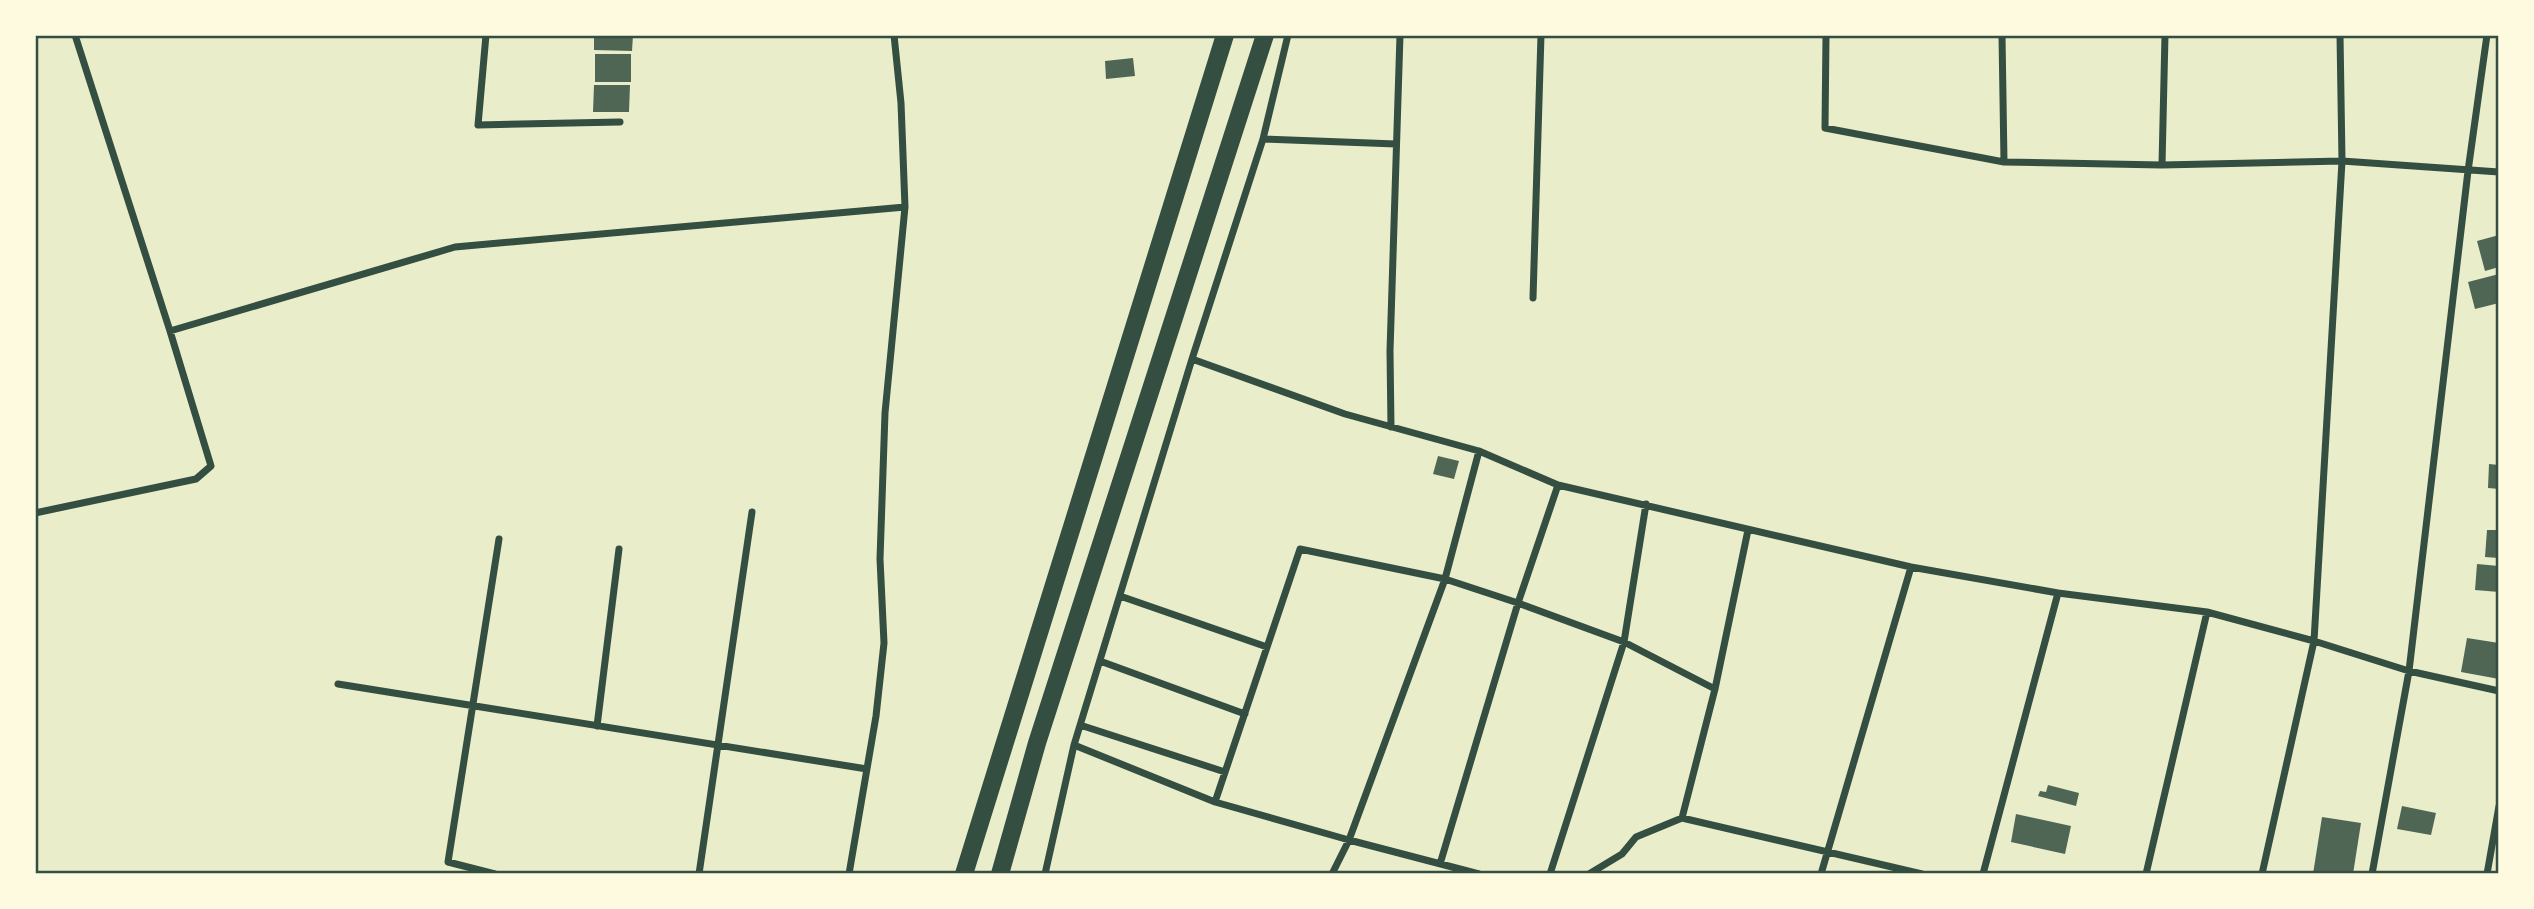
<svg xmlns="http://www.w3.org/2000/svg" width="2534" height="909" viewBox="0 0 2534 909" font-family="Inter,sans-serif">
  <rect width="100%" height="100%" fill="#e9edc9"/>
  <path fill="#4f6655" d="M594 35H633L632 51 594 50Z
    M595 54H631V82H595Z
    M1133 58 1135 76 1106 79 1105 61Z
    M594 85H630L629 112H593Z
    M2499 235V267L2485 271 2477 241Z
    M2499 274V303L2475 309 2468 282Z
    M1438 456 1459 461 1454 479 1433 474Z
    M2489 464 2499 465V489L2488 488Z
    M2487 530H2499V558L2485 557Z
    M2477 564 2499 566V592L2475 590Z
    M2467 638 2499 643V679L2461 672Z
    M2048 785 2079 793 2076 806 2038 796 2040 791 2046 792Z
    M2402 806 2436 813 2431 835 2397 829Z
    M2016 814 2071 826 2065 854 2011 842Z
    M2322 817 2361 823 2353 874H2313Z"/>
  <g fill="none" stroke-linecap="round" stroke-linejoin="round">
    <path stroke="#344e41" stroke-width="7" d="M486 35 478 125 620 122
      M1826 35 1825 128 2004 162
      M2002 35 2004 162 2162 165 2342 161 2499 172
      M1263 139 1396 144
      M2162 165 2165 35
      M1533 298 1541 35
      M170 331 455 247 905 207
      M1192 359 1345 414 1479 451 1558 485 1911 567 2058 593 2207 612 2314 641 2409 671 2499 691
      M1391 427 1390 351 1400 35
      M35 513 196 479 211 466 170 331 75 35
      M1120 596 1267 647
      M1100 661 1245 714
      M338 684 867 769
      M1080 725 1225 772
      M597 726 619 549
      M1074 745 1215 802 1349 840 1445 579 1479 451
      M1215 802 1300 549 1445 579 1518 603 1624 642 1715 689
      M1682 818 1715 689 1748 530
      M1440 864 1518 603 1558 485
      M495 874 448 862 499 539
      M699 874 752 512
      M849 874 876 716 884 643 880 559 885 413 905 207 901 103 894 35
      M1045 874 1074 745 1192 359 1263 139 1288 35
      M1332 874 1349 840 1479 874
      M1550 874 1624 642 1646 504
      M1589 874 1622 854 1636 837 1682 818 1922 874
      M1821 874 1911 567
      M1983 874 2058 593
      M2146 874 2207 612
      M2262 874 2314 641 2342 161 2340 35
      M2372 874 2409 671 2468 171 2487 35
      M2487 874 2499 806"/>
    <path stroke="#344e41" stroke-width="18" d="M964 874 1225 35
      M1000 874 1037 743 1265 35"/>
  </g>
  <rect width="2534" height="909" fill="none" stroke="#fefae0" stroke-width="74"/>
  <rect x="37" y="37" width="2460" height="835" fill="none" stroke="#344e41" stroke-width="2.5"/>
</svg>
